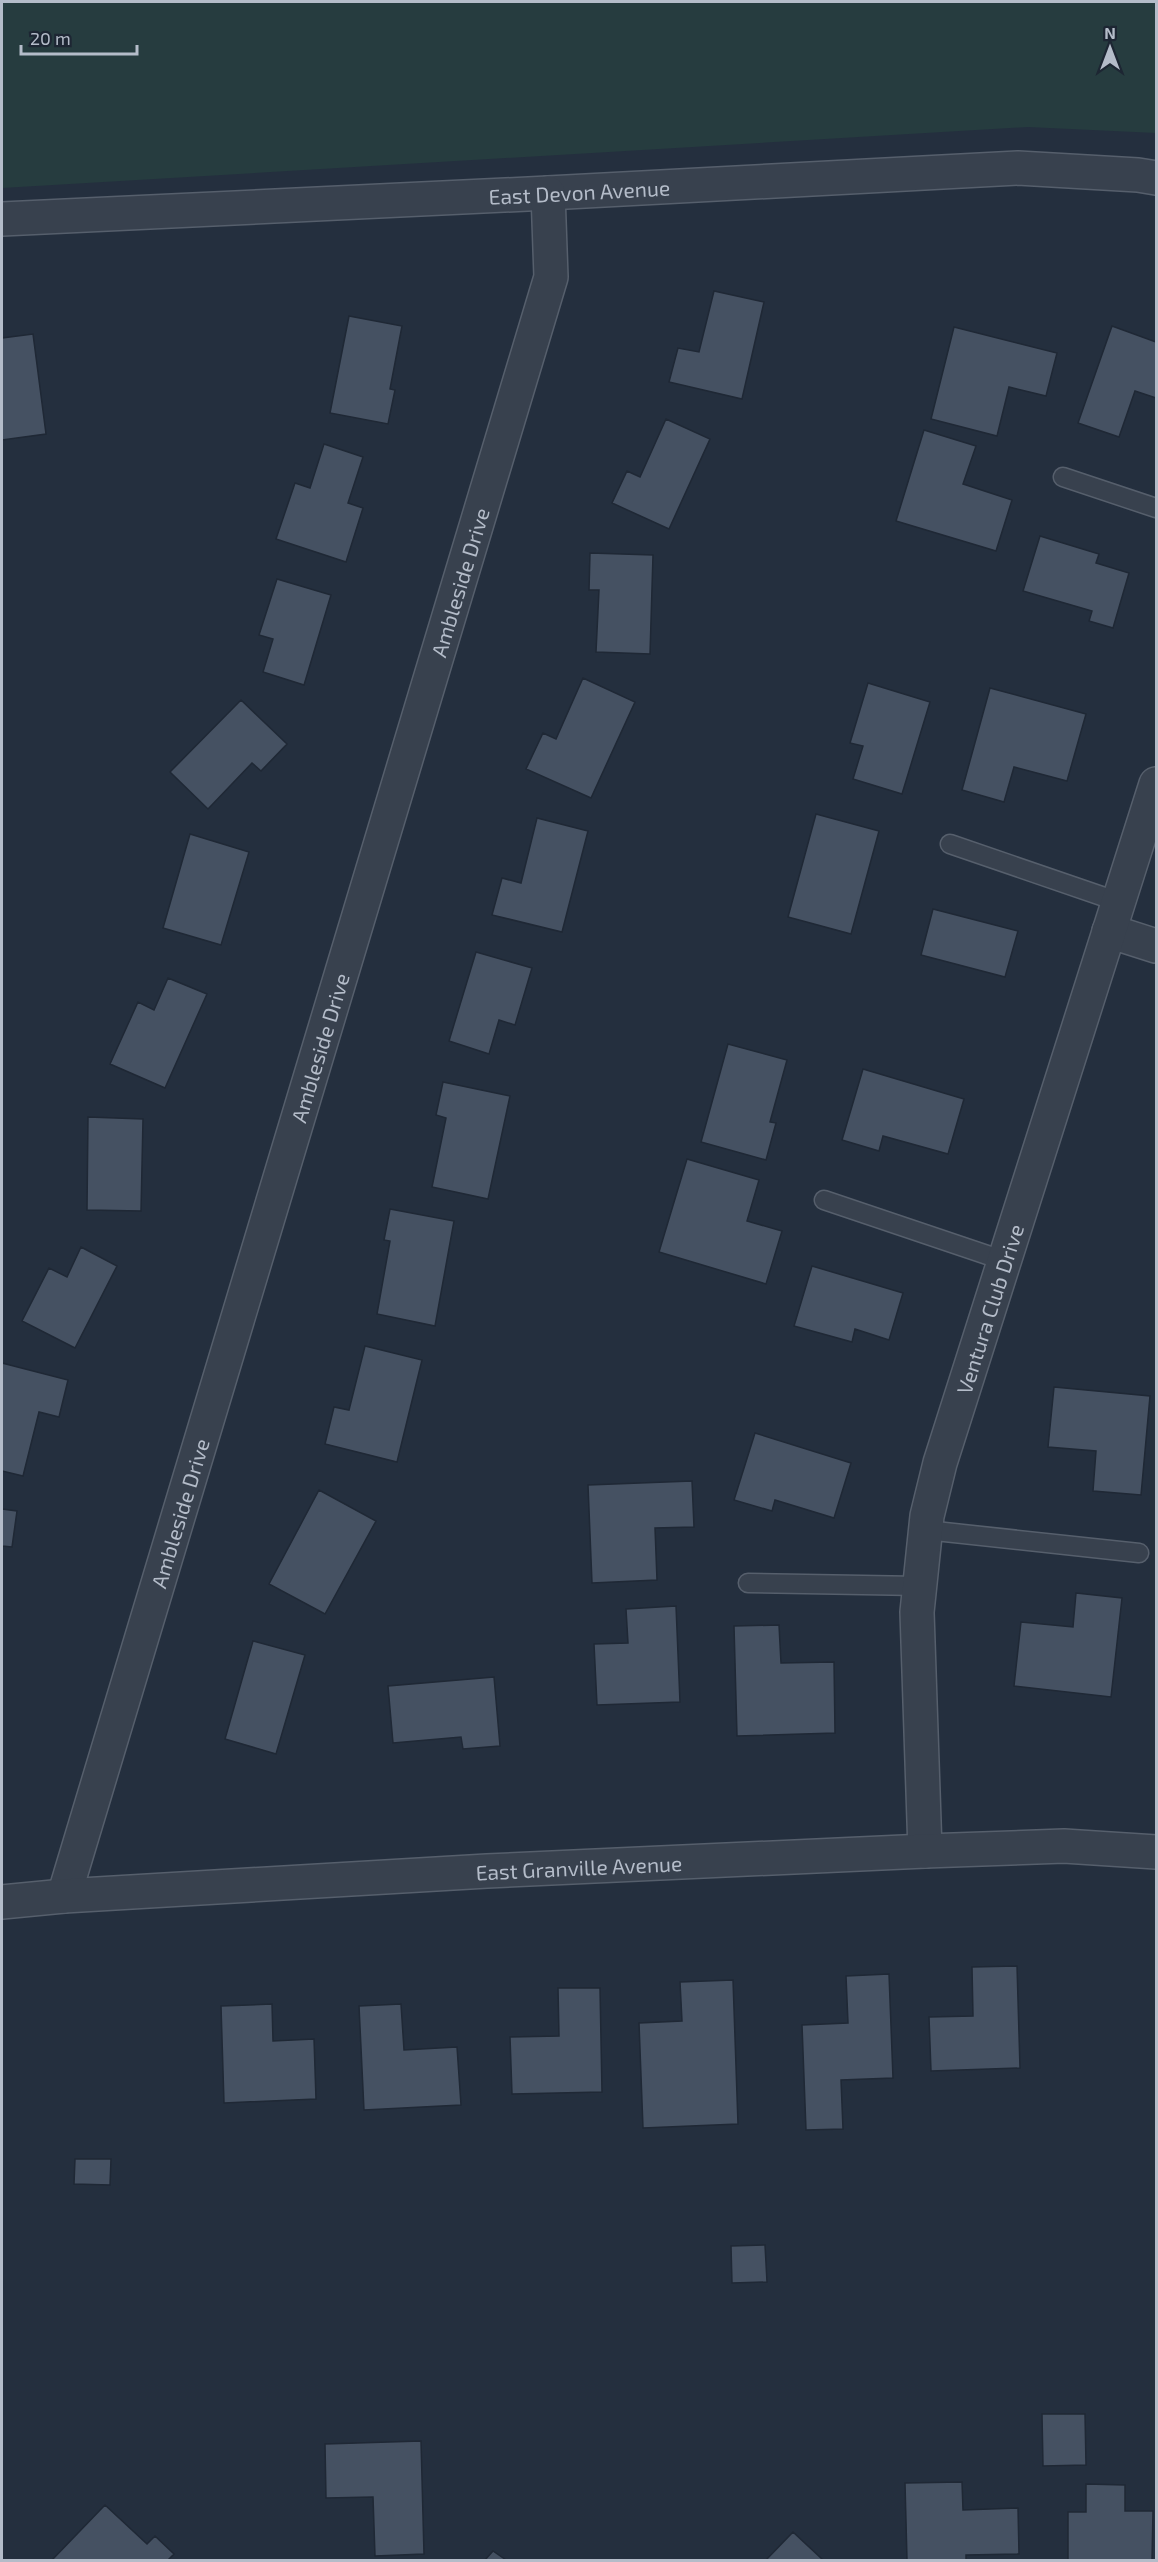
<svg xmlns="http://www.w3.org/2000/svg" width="1158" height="2562" viewBox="0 0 1158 2562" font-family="'Exo 2',sans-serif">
  <rect width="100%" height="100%" fill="#242f3e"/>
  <path fill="#263c3f" d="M2 2H1156V133L1028 127 2 188Z"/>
  <path fill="#455162" stroke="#1f2835" stroke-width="1.5" d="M714 291 764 302 742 399 669 382 678 348 699 352Z
    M349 316 402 326 390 389 395 390 388 424 330 413Z
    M1112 326 1156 342V398L1135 391 1119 437 1078 423Z
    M954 327 1057 353 1046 396 1009 387 997 436 931 419Z
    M33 334 46 434 2 440V338Z
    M666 419 710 439 669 529 612 503 627 471 640 477Z
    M924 430 976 446 963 484 1012 500 996 551 896 521Z
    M324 444 363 457 348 503 363 508 346 562 276 539 295 483 310 488Z
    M1040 536 1099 554 1096 563 1129 573 1113 628 1089 621 1092 611 1023 591Z
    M590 553 653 555 650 654 596 652 599 590H589Z
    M277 579 331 595 304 685 263 672 273 639 259 635Z
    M583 678 635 702 591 798 526 769 543 733 556 739Z
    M868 683 930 702 902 794 853 779 863 746 850 743Z
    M990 688 1086 714 1067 781 1014 767 1004 802 962 790Z
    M241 700 287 744 261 771 252 763 208 809 170 772Z
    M816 814 879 831 851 934 788 917Z
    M537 818 588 831 562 932 492 915 502 878 521 883Z
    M190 834 249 852 221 945 163 928Z
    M933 909 1018 931 1005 977 921 955Z
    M476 952 532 968 515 1025 499 1020 489 1054 449 1041Z
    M168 978 207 994 165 1088 110 1064 138 1002 154 1010Z
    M728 1044 787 1060 770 1122 776 1123 766 1160 701 1142Z
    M863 1069 964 1099 948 1154 883 1136 879 1151 842 1140Z
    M443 1082 510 1096 488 1199 432 1187 446 1118 436 1115Z
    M88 1117 143 1119 141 1211 87 1210Z
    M687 1159 759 1180 747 1221 782 1231 766 1284 659 1252Z
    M390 1209 454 1221 435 1326 377 1314 390 1241 384 1240Z
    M81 1247 117 1266 75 1348 22 1321 49 1268 67 1277Z
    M812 1266 903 1293 889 1340 855 1329 852 1342 794 1326Z
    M365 1346 422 1360 397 1462 325 1444 334 1407 349 1410Z
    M2 1363 68 1380 59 1417 39 1412 23 1476 2 1471Z
    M1054 1387 1150 1396 1141 1495 1093 1491 1096 1451 1048 1447Z
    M755 1433 851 1463 834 1518 775 1500 772 1511 734 1500Z
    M692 1481 694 1527 655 1528 657 1580 592 1583 588 1485Z
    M319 1490 376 1521 325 1614 269 1584Z
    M2 1509 17 1511 12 1547 2 1546Z
    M1076 1593 1122 1598 1111 1697 1014 1686 1021 1622 1073 1627Z
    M676 1606 680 1702 597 1705 594 1644 628 1643 626 1609Z
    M779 1625 781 1663 834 1662 835 1733 737 1736 734 1626Z
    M253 1641 305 1655 276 1754 225 1739Z
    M494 1677 500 1746 463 1749 461 1737 393 1743 388 1686Z
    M1017 1966 1020 2068 931 2071 929 2017 973 2016 972 1967Z
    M889 1974 893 2078 841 2080 843 2129 806 2130 802 2025 848 2023 846 1976Z
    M733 1980 738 2124 643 2128 639 2023 682 2021 680 1982Z
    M558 1988H600L602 2092 512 2094 510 2037 559 2036Z
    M272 2004 273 2041 314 2039 316 2099 224 2103 221 2006Z
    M401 2004 404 2050 457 2047 461 2105 364 2110 359 2006Z
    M75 2159H111L110 2185 74 2184Z
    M765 2245 767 2282 732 2283 731 2246Z
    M1042 2414H1085L1086 2465 1043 2466Z
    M421 2441 424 2554 375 2556 373 2497 326 2498 325 2444Z
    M962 2482 963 2510 1018 2508 1019 2554 966 2555V2560H907L905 2483Z
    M1086 2484 1125 2485V2511H1153L1152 2560H1068V2512H1086Z
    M105 2505 147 2544 155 2536 174 2554 168 2560H52Z
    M793 2532 823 2560H766Z
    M493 2551 506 2560H485Z"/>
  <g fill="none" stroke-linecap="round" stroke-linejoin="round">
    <defs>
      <path id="service" d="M1063 477 1156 508
        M950 844 1119 902
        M824 1200 1005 1261
        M926 1530 1139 1553
        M748 1583 920 1586"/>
      <g id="minor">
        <path id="s1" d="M2 219 548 193 1018 168 1138 175 1156 178"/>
        <path d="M1109 931 1156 946"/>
        <path id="s2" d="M925 1851 917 1612 927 1516 940 1463 1156 784"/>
        <path id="s3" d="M64 1896 551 277 548 193"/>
        <path id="s4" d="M2 1902 64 1896 487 1871 925 1851 1064 1846 1156 1852"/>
      </g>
    </defs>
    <use href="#service" stroke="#565f6c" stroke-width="21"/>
    <use href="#minor" stroke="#565f6c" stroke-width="36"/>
    <use href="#service" stroke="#38414e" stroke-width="18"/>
    <use href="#minor" stroke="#38414e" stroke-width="33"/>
  </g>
  <g text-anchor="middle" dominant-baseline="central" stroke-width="6" stroke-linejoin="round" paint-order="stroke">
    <g font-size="21" fill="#b4bcc9" stroke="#1d2633">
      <text stroke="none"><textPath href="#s1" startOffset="578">East Devon Avenue</textPath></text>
      <text stroke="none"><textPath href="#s3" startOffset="1372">Ambleside Drive</textPath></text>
      <text stroke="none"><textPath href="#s3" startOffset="886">Ambleside Drive</textPath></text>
      <text stroke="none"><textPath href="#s2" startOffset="552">Ventura Club Drive</textPath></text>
      <text stroke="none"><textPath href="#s3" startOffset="400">Ambleside Drive</textPath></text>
      <text stroke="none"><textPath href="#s4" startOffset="578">East Granville Avenue</textPath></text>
    </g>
  </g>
  <rect width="1158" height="2562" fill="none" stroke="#b4bcc9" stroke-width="6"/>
  <g transform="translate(1110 48)" stroke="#1d2633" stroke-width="4.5" paint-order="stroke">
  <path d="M0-4.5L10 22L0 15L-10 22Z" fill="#b4bcc9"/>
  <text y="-9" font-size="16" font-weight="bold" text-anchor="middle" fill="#b4bcc9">N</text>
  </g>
  <path d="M21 45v9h116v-9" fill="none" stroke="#b4bcc9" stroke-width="3"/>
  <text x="30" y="45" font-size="18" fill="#b4bcc9" stroke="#1d2633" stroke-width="4.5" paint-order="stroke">20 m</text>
</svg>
